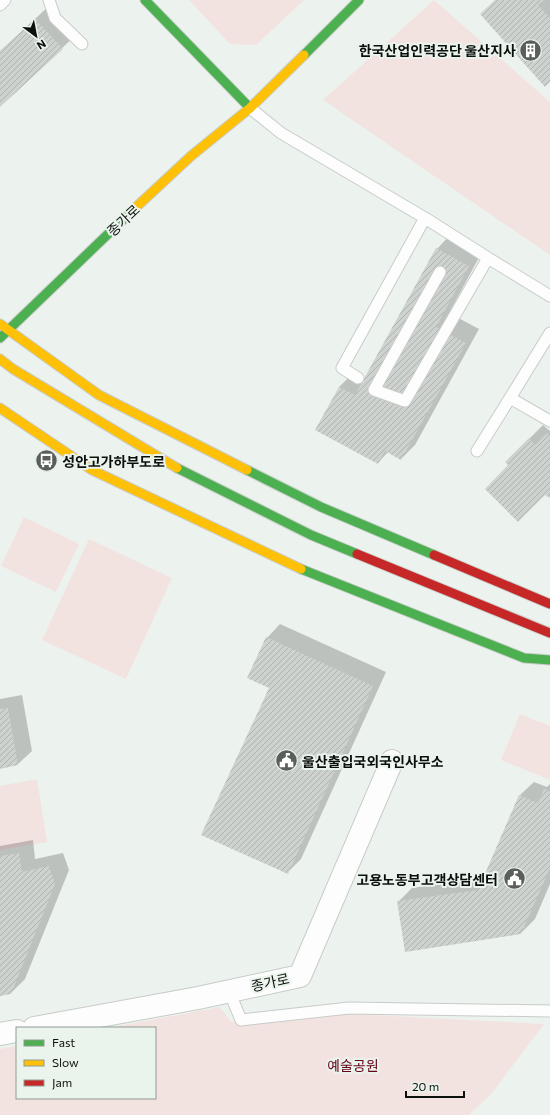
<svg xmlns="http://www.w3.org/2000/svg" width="550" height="1115" viewBox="0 0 550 1115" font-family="Commissioner,'Noto Sans KR',sans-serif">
  <defs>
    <pattern id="building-hatch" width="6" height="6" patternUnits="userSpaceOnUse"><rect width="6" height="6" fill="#cdd2ce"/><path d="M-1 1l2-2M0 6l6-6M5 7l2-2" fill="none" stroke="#afb3b0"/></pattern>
  </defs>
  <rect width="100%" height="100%" fill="#ecf2ed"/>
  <path fill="#f3e3e0" d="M189 0H304L256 45 230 44Z
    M434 0 550 102V255L323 100Z
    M24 517 79 544 56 592 1 566Z
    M89 539 172 578 126 679 42 640Z
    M520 714 550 726V780L501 760Z
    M37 779 47 842 0 850V786Z
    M220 1007 231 1022 353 1014 544 1024 492 1093 469 1115H0V1049L17 1046V1098H155V1028H109Z"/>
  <path fill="#0003" d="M495 0H550V81Z
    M49 6 76 35 0 106V51Z
    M450 235 482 252 449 313 479 329 415 445 401 459 388 452 378 463 339 387 353 373 365 380 437 249Z
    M543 425 550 431V497L506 462Z
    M280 624 386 672 301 859 287 873 270 687 267 638Z
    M22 695 32 751 18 764 0 768V699Z
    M534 782 547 787 550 784V884L535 919 521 933 398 902 412 888 484 877 520 795Z
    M33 840 35 859 63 853 69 870 25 979 11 993 0 995V846Z"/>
  <path fill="url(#building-hatch)" d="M495 0H544L538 5 550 18V82L545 87 480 14Z
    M35 19 63 49 0 107V51Z
    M436 248 469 266 436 327 466 343 401 460 385 451 378 464 315 430 339 387 355 395Z
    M547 433 550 436V498L545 495 518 522 485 489 508 465 505 462 529 438 535 445Z
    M266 637 373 686 288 874 201 835 269 688 247 678Z
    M8 708 18 765 0 769V709Z
    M544 789 550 791V868L521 934 405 952 397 901 478 890 519 795 538 803Z
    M19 853 22 872 49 866 55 884 11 994 0 996V856Z"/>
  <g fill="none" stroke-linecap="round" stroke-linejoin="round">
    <defs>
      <path id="lane" d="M49 0 55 18 82 44
        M0 5 5 0
        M250 108 281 133 425 218 488 258 550 296
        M440 272 374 390 405 401 488 258
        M550 333 510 398 550 421
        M358 378 342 368 425 218
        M477 451 510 398
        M229 991 241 1020 349 1008 550 1011"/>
      <path id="street" d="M34 1028 198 998 300 976 392 761
        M0 1034 17 1031"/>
      <path id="fast" d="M145 0 250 108
        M304 55 359 0
        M0 338 133 210
        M177 468 311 535 357 554
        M247 470 321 507 434 555
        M301 569 524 658 550 660"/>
      <path id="slow" d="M133 210 191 156 250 108 304 55
        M0 324 99 395 247 470
        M0 359 13 369 177 468
        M0 408 92 470 301 569"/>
      <path id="jam" d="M357 554 550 633
        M434 555 550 604"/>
    </defs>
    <use href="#lane" stroke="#c8ccc9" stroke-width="13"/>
    <use href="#street" stroke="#c8ccc9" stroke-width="24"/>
    <use href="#fast" stroke="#c8ccc9" stroke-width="11"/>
    <use href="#slow" stroke="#c8ccc9" stroke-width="11"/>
    <use href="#jam" stroke="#c8ccc9" stroke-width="11"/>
    <use href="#lane" stroke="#fcfdfc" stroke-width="11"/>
    <use href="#street" stroke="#fcfdfc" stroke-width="22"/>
    <use href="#fast" stroke="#4caf50" stroke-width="9"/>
    <use href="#slow" stroke="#ffc107" stroke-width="9"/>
    <use href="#jam" stroke="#c62828" stroke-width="9"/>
  </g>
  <defs>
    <symbol id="building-disc" viewBox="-11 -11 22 22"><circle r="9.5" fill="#5a5f5b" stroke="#eaf4ec"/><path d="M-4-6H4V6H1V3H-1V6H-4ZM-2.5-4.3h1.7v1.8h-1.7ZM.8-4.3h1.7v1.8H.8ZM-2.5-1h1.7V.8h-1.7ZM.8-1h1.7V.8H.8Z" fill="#fff"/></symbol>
    <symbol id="bus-disc" viewBox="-11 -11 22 22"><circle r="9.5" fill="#5a5f5b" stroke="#eaf4ec"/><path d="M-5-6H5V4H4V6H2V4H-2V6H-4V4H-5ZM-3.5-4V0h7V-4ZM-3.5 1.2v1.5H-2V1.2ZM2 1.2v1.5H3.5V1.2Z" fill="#fff"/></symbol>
    <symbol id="civic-disc" viewBox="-11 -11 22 22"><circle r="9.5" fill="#5a5f5b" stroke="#eaf4ec"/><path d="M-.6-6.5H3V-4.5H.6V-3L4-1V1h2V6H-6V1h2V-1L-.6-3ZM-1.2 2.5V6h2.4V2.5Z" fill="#fff"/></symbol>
  </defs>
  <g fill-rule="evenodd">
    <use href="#building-disc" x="518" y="38" width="25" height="25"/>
    <use href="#bus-disc" x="34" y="448" width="25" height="25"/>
    <use href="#civic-disc" x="274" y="748" width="25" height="25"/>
    <use href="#civic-disc" x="502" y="866" width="25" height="25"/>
  </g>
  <g text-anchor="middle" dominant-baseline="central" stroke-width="4" stroke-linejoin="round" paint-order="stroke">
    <g font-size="14" font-weight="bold" fill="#0c100d" stroke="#eaf4ec" text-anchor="end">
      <text x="516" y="50">한국산업인력공단 울산지사</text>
      <text x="62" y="461" text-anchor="start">성안고가하부도로</text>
      <text x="302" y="761" text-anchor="start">울산출입국외국인사무소</text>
      <text x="498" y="879">고용노동부고객상담센터</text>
    </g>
    <g font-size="14" fill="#0c100d" stroke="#eaf4ec">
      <text transform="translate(123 220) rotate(-43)">종가로</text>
      <text transform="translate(270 982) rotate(-12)">종가로</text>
    </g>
    <g font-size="14" fill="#650317" stroke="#eaf4ec">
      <text x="353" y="1065">예술공원</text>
    </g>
  </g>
  <rect x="16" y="1027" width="140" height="72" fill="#eaf4ec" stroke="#919993"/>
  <rect x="24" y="1040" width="20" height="6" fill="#4caf50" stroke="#919993"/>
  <text x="52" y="1047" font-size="12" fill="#0c100d">Fast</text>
  <rect x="24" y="1060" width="20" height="6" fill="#ffc107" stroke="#919993"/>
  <text x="52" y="1067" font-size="12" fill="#0c100d">Slow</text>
  <rect x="24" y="1080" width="20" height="6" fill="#c62828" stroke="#919993"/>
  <text x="52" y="1087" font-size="12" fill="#0c100d">Jam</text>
  <g transform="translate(36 36) rotate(148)" stroke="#eaf4ec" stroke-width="3" paint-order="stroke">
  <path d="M0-3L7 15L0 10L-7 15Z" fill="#0c100d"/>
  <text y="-6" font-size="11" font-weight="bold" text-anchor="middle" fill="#0c100d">N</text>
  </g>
  <path d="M406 1091v6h58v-6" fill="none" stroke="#0c100d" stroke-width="2"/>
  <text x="412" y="1091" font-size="12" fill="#0c100d" stroke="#eaf4ec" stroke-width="3" paint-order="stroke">20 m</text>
</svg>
